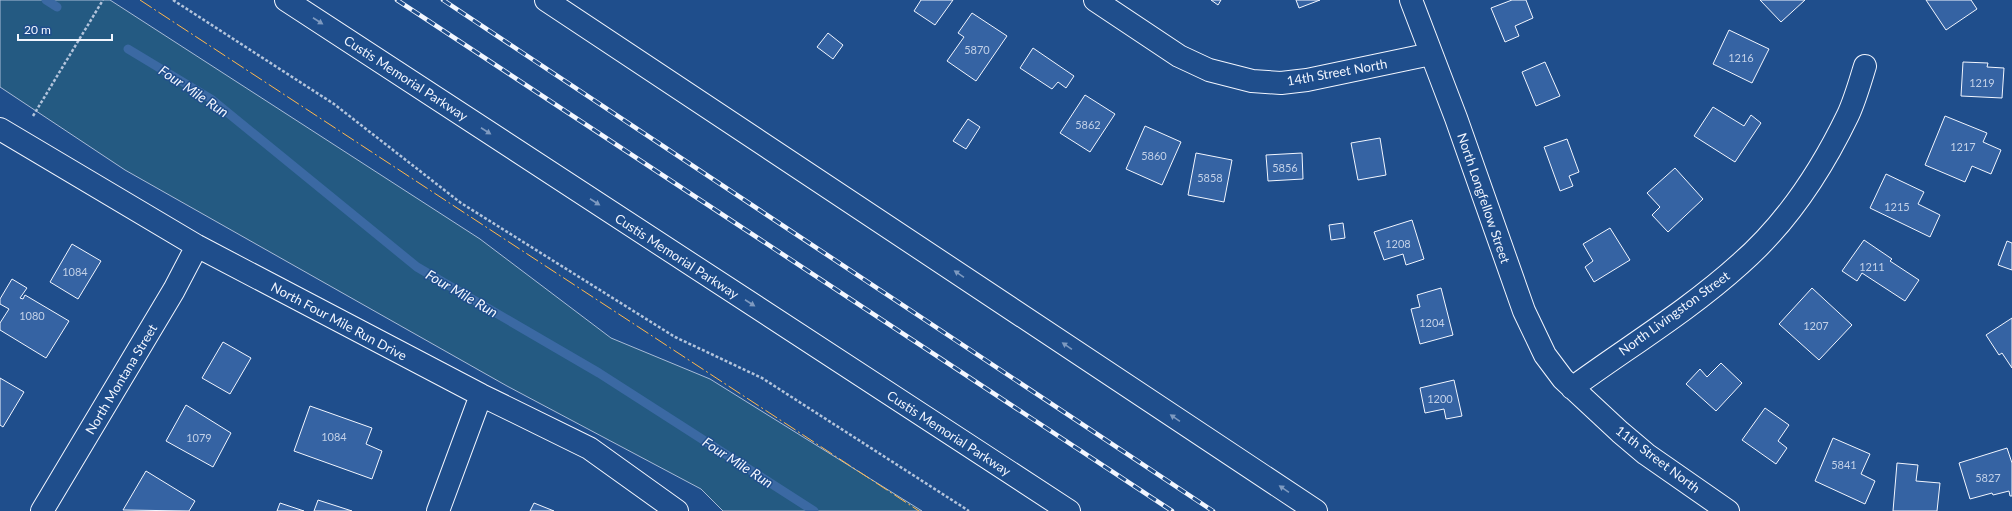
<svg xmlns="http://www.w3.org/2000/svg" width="2012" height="511" viewBox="0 0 2012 511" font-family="Lato,sans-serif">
  <rect width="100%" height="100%" fill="#1f4e8c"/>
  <path fill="#245a82" stroke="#a8bbd7" d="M0 0H110L480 239 611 338 710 379 922 511H723L701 489 507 386 125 170 0 87Z"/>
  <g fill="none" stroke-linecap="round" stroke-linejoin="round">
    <path stroke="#3b69a3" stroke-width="9" d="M46 0 57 7
      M128 49 211 99 417 267 599 373 814 511"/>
  </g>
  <path fill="#3563a3" stroke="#f2f6ff" d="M921 0H953L935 25 914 11Z
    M1211 0H1221L1218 5Z
    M1296 0H1320L1299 8Z
    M1512 0H1526L1533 18 1515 26 1519 36 1505 42 1491 8Z
    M1760 0H1805L1781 22Z
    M1926 0H1971L1977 9 1946 30Z
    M972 13 1007 36 976 81 947 61 964 37 958 33Z
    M1729 30 1769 49 1752 83 1713 64Z
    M828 33 843 45 833 59 817 47Z
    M1033 48 1074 76 1066 88 1058 82 1052 89 1020 68Z
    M1545 62 1560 96 1536 106 1522 72Z
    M1963 62 1988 63 1987 67 2004 68 2002 98 1961 96Z
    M1085 95 1115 114 1090 152 1060 133Z
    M1713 107 1744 126 1751 115 1761 123 1735 162 1694 136Z
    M1945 116 1987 133 1983 142 2001 150 1991 174 1972 166 1965 182 1925 165Z
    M968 119 980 127 966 149 953 141Z
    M1145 126 1181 142 1162 185 1126 169Z
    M1380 138 1386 175 1358 180 1351 143Z
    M1567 139 1579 172 1569 176 1573 186 1560 191 1544 147Z
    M1196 153 1232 160 1224 202 1188 195Z
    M1302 153 1303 179 1268 181 1266 155Z
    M1675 168 1703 199 1668 232 1652 215 1660 207 1647 193Z
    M1886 174 1924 192 1918 204 1940 215 1930 237 1870 208Z
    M1412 220 1424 259 1406 265 1403 254 1384 260 1374 232Z
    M1343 223 1345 238 1331 240 1329 225Z
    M1610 228 1630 260 1594 282 1585 267 1593 261 1583 244Z
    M1864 240 1892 259 1890 261 1919 280 1905 301 1862 273 1857 281 1842 271Z
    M2007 241 2012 243V270L1998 265Z
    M72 244 101 261 78 299 50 282Z
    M12 279 27 288 20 298 23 299 25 295 69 321 46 358 0 330V323L9 309 0 304V299Z
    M1441 288 1453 335 1420 344 1411 309 1420 307 1417 295Z
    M1812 288 1852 325 1819 360 1779 324Z
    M2012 318V368L2002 353 1999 355 1986 335Z
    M223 342 251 358 230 394 202 378Z
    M1721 363 1742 383 1716 411 1686 384 1700 369 1707 377Z
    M0 378 24 392 3 427 0 425Z
    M1454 380 1462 416 1446 419 1444 409 1425 413 1420 388Z
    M186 405 231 433 213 467 166 441Z
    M310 406 372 428 366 444 382 451 372 479 294 451Z
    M1765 408 1789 425 1778 441 1787 448 1776 464 1742 440Z
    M1833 438 1870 454 1861 474 1875 481 1865 504 1815 481Z
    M2007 448 2012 463V496H2010L2009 491 1993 495 1992 493 1970 499 1959 463Z
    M1897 463 1918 465 1916 481 1940 483 1937 511H1893Z
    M146 471 195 501 189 511 123 510Z
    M318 500 352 511H314Z
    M280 503 304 511H277Z
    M534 503 554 511H530Z"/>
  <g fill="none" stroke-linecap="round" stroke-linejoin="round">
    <defs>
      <path id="minor" d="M1095 0 1179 56 1209 70 1252 81 1281 83 1307 80 1431 54
        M1411 0 1456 118 1524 311 1545 355 1563 379 1620 432 1646 454 1728 511
        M0 129 197 246 481 395 589 448 677 511
        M1572 388C1628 347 1688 311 1740 264 1786 224 1822 169 1848 115 1855 100 1860 82 1865 66
        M42 511 174 290 197 246
        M438 511 481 395"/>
      <path id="highway" d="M286 0 1069 511
        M546 0 1316 511"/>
    </defs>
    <use href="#minor" stroke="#f2f6ff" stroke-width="24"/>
    <use href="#highway" stroke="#f2f6ff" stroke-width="24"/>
    <path stroke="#b3c4dc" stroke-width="2.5" stroke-dasharray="3 2" stroke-linecap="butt" d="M173 0 334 104 461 203 675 337 762 378 969 511
      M33 116 103 0"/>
    <use href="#minor" stroke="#1f4e8c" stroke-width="22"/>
    <use href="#highway" stroke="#1f4e8c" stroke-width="22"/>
    <defs>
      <path id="rail" d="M397 0 1172 511
        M443 0 1213 511"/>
    </defs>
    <use href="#rail" stroke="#f2f6ff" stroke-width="4.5"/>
    <use href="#rail" stroke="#1f4e8c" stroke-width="3" stroke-dasharray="9" stroke-linecap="butt"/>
    <path stroke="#ffb74d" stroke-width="1" stroke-dasharray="14 3 2 3" stroke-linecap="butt" d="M140 0 919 511"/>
  </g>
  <defs><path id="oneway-solid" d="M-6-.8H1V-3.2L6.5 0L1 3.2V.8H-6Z"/></defs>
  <g fill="#7e9ac0">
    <use href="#oneway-solid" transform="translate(318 21) rotate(33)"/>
    <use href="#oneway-solid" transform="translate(486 131) rotate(33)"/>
    <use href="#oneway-solid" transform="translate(595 202) rotate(33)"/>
    <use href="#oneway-solid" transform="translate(959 274) rotate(-146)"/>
    <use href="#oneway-solid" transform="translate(750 303) rotate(33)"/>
    <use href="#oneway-solid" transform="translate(1067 346) rotate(-146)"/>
    <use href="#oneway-solid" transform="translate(1175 418) rotate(-146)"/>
    <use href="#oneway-solid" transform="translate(1284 489) rotate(-146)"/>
  </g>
  <g text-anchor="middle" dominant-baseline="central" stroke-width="3" stroke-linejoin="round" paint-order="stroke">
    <g font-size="11" fill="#c3d1e8">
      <text x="977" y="49">5870</text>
      <text x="1741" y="57">1216</text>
      <text x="1982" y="82">1219</text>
      <text x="1088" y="124">5862</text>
      <text x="1963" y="146">1217</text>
      <text x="1154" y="155">5860</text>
      <text x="1285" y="167">5856</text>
      <text x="1210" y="177">5858</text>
      <text x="1897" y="206">1215</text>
      <text x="1398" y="243">1208</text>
      <text x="1872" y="266">1211</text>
      <text x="75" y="271">1084</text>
      <text x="32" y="315">1080</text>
      <text x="1432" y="322">1204</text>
      <text x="1816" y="325">1207</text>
      <text x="1440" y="398">1200</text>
      <text x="334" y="436">1084</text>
      <text x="199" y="437">1079</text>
      <text x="1844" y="464">5841</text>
      <text x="1988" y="477">5827</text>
    </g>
    <g font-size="13" fill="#f2f6ff" stroke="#1f4e8c">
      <text transform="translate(1337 72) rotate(-10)">14th Street North</text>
      <text transform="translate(406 78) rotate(33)">Custis Memorial Parkway</text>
      <text transform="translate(1484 198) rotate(71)">North Longfellow Street</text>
      <text transform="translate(677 256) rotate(33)">Custis Memorial Parkway</text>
      <text transform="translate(1674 313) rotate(-36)">North Livingston Street</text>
      <text transform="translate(339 321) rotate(28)">North Four Mile Run Drive</text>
      <text transform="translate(121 379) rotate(-59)">North Montana Street</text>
      <text transform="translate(949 433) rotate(33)">Custis Memorial Parkway</text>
      <text transform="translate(1658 459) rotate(37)">11th Street North</text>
    </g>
    <g font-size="14" font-style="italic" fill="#f2f6ff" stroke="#1f4e8c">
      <text transform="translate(194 91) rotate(34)">Four Mile Run</text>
      <text transform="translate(462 293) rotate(30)">Four Mile Run</text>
      <text transform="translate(738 462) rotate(33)">Four Mile Run</text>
    </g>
  </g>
  <path d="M18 34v6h94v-6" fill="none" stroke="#f2f6ff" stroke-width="2"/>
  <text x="24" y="34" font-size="12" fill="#f2f6ff" stroke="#1f4e8c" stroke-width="3" paint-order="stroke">20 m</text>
</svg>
